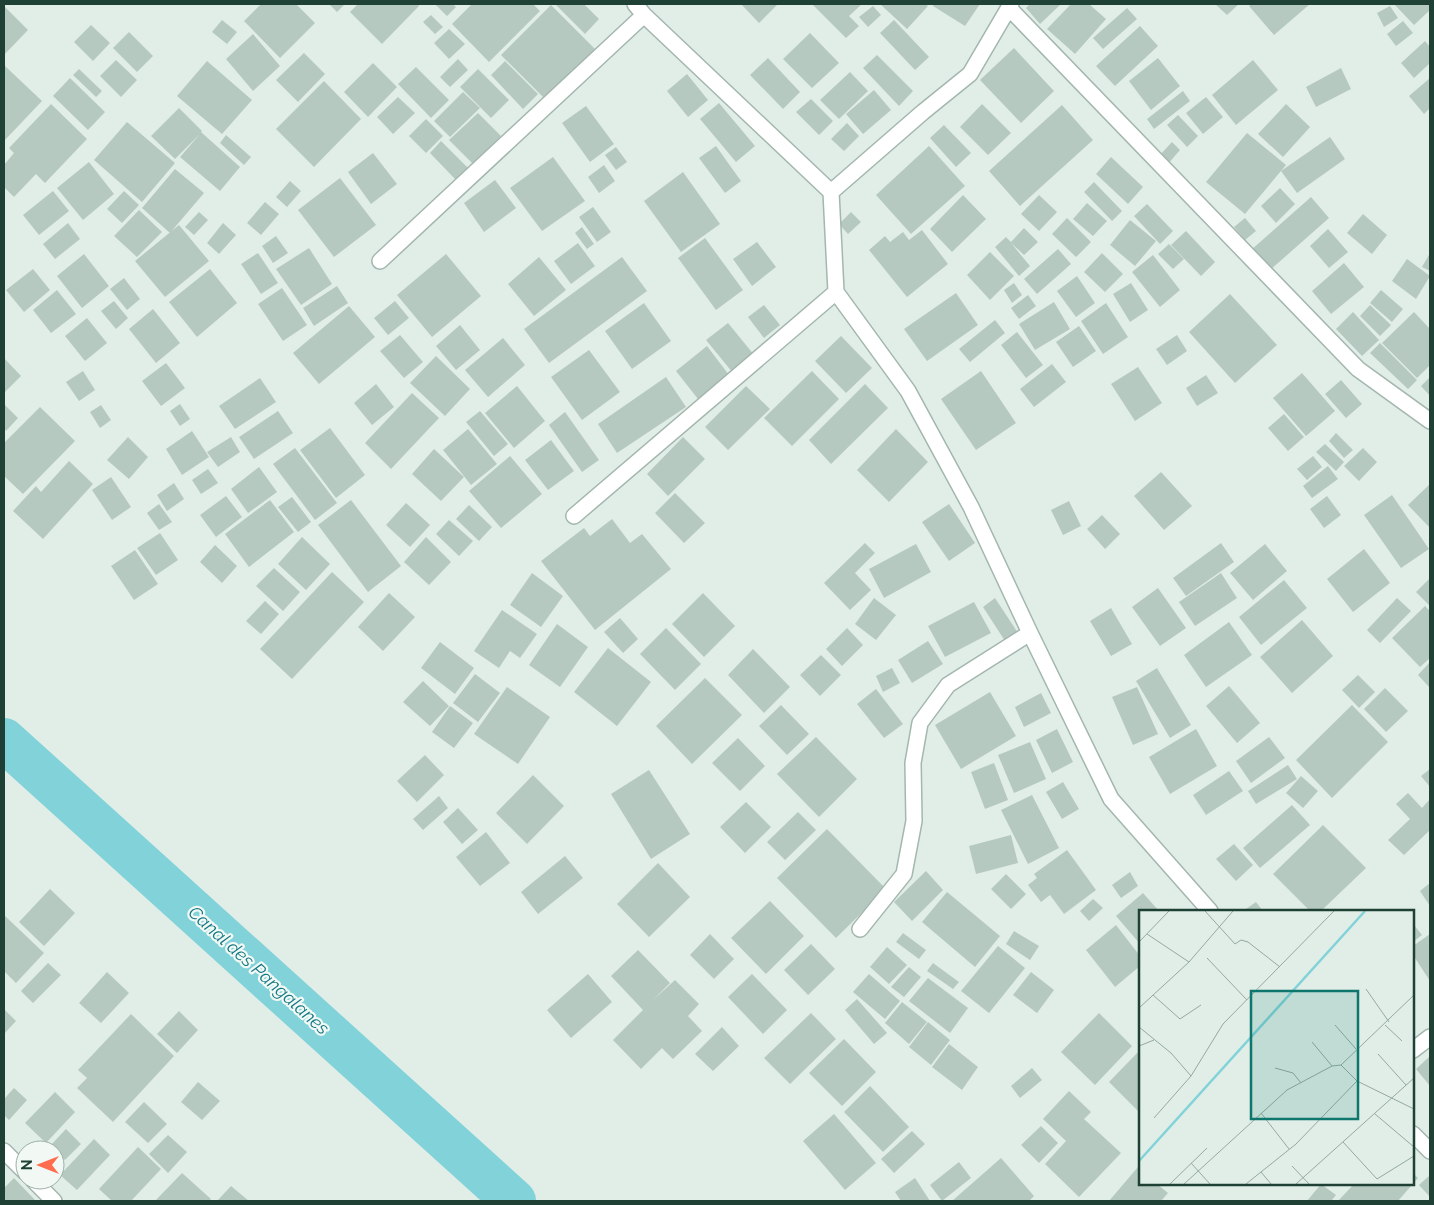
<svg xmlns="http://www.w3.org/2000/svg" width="1434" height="1205" viewBox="0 0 1434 1205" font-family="Raleway,sans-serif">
  <rect width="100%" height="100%" fill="#e1eee7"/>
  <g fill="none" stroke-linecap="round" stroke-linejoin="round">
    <path stroke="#82d2d9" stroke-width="44" d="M4 740 514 1201"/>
  </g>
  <path fill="#b6c9c0" d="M261 4H296L315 23 280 58 244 21Z
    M329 4H345L337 12Z
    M358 4H418L419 6 382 44 350 12Z
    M435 4H453L456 7 447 16Z
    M472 4H533L540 11 489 62 452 24Z
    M555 4H584L599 19 585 34Z
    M743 4H778L759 23 742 5Z
    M812 4H862L849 16 859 26 846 38Z
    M880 4H925L928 6 907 29Z
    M934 4H980L965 26 933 6Z
    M1030 4H1061L1040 24 1026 8Z
    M1071 4H1089L1106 19 1075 54 1047 29Z
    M1215 4H1239L1227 15Z
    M1252 4H1310L1274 35 1249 6Z
    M1394 4H1430V10L1414 25Z
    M551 5 595 49 545 99 501 55Z
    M4 6 28 30 4 55Z
    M873 6 881 15 868 27 859 17Z
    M1390 6 1398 18 1384 27 1377 13Z
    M1127 8 1137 19 1103 49 1093 38Z
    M431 15 443 27 435 34 423 22Z
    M222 20 237 32 227 44 212 32Z
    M894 20 929 57 915 70 880 33Z
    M1403 21 1413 33 1396 46 1387 34Z
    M91 25 110 43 93 61 74 42Z
    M1140 26 1158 46 1115 86 1096 66Z
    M449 29 465 44 449 59 434 43Z
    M129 32 153 56 137 72 113 48Z
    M810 33 839 63 812 88 783 59Z
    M253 34 280 66 253 91 226 59Z
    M1425 41 1430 47V63L1414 78 1401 63Z
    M1014 48 1054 91 1021 123 980 80Z
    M304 53 325 74 298 102 276 80Z
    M877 55 913 91 899 106 863 68Z
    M768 58 800 92 783 109 750 75Z
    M1158 58 1180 86 1151 110 1129 81Z
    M458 59 468 70 450 87 440 77Z
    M116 60 137 80 121 97 100 76Z
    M1253 60 1278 90 1236 125 1212 95Z
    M207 61 252 100 222 134 177 96Z
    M505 61 538 94 523 109 491 75Z
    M373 63 397 87 368 117 344 92Z
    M5 66 42 101 4 141V68Z
    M416 67 449 100 431 118 398 84Z
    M1341 68 1351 89 1316 107 1306 87Z
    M79 69 102 91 96 97 73 75Z
    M478 69 509 100 491 118 460 87Z
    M850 72 868 91 839 119 820 100Z
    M687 74 708 100 688 117 667 91Z
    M70 78 105 112 88 130 53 96Z
    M1430 78V108L1424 114 1409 96Z
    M324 81 361 119 314 167 276 129Z
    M874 90 891 110 863 134 846 114Z
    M1183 91 1190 101 1154 129 1147 119Z
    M463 92 480 108 450 137 434 121Z
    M398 97 415 113 393 134 377 117Z
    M1206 97 1223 117 1203 134 1186 113Z
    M811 99 833 121 819 135 796 112Z
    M719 103 755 146 736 162 700 119Z
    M51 104 87 139 45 183 36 174 14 197 4 187V165L14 153 9 148Z
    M982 104 1011 133 988 155 960 127Z
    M1286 104 1310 127 1283 157 1258 134Z
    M1062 105 1093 140 1020 206 989 171Z
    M586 106 614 144 590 162 562 123Z
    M179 108 202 131 201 132 240 167 220 191 180 157 200 134 175 159 151 136Z
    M478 113 501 136 473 164 449 140Z
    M1178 115 1198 136 1187 147 1167 125Z
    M426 119 443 136 426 153 409 136Z
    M127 122 175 163 142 202 94 160Z
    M847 123 859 136 844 151 831 139Z
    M944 125 971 153 956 167 930 138Z
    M1247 133 1286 165 1245 214 1206 182Z
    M226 135 251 157 244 165 220 143Z
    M1330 137 1345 159 1297 193 1281 171Z
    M441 141 468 168 456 180 430 153Z
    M1172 142 1180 150 1167 165 1158 157Z
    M716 146 741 181 725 193 699 158Z
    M929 146 965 186 911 234 876 195Z
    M616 147 627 162 616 170 605 155Z
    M373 153 397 184 371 204 348 172Z
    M553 157 585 201 542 231 510 188Z
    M1111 157 1143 187 1128 204 1096 174Z
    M89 162 114 194 83 220 57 188Z
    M604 165 615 181 599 193 588 177Z
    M175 169 204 193 170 233 142 208Z
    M683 172 720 224 681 252 644 201Z
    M340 178 376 225 334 257 298 210Z
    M495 180 516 208 484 232 464 203Z
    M290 181 301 191 287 207 276 197Z
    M1094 182 1122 211 1112 221 1084 192Z
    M1280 188 1295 204 1276 223 1261 206Z
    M53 191 69 211 39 235 23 215Z
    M124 191 139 205 122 223 107 209Z
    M963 195 986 219 952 252 930 229Z
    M1039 195 1057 212 1039 231 1021 214Z
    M1311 197 1329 218 1269 271 1251 250Z
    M265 202 279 214 261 235 247 223Z
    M1087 203 1107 221 1093 236 1073 219Z
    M1147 204 1173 231 1160 244 1134 216Z
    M593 207 611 232 597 242 579 217Z
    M139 210 162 232 137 257 114 236Z
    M199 212 208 220 194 235 185 227Z
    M851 212 861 222 848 234 839 224Z
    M1363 214 1387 235 1372 254 1347 233Z
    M1067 218 1091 242 1076 257 1052 234Z
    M1245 218 1256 231 1245 240 1234 227Z
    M1130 220 1156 241 1135 266 1110 245Z
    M68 223 80 239 55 259 43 244Z
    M223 223 236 235 219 254 207 243Z
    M179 225 209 261 165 297 135 261Z
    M582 227 594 244 587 249 575 233Z
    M1024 228 1038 242 1024 255 1011 243 1030 266 1019 276 995 247 1006 237 1011 242Z
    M1328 229 1348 252 1329 268 1310 246Z
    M922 230 948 264 907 297 869 250 885 236 890 242 903 232 909 240Z
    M1186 231 1215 262 1201 276 1171 245Z
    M276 236 288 253 273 263 262 246Z
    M705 238 743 290 716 310 678 258Z
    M757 242 776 267 752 286 733 259Z
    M578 243 595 266 571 284 554 261Z
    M1169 244 1184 259 1173 269 1158 254Z
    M309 248 332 284 301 305 276 269Z
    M1058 249 1071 264 1037 294 1024 279Z
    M990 252 1014 276 990 300 967 275Z
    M258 253 278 283 261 294 241 264Z
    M1102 253 1123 274 1105 292 1084 272Z
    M1430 253V271L1422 267Z
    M84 254 109 286 82 308 57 276Z
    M446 254 481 296 432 337 397 295Z
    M1153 255 1180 290 1160 307 1132 272Z
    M539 257 566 290 534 316 508 284Z
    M622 257 647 291 549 363 524 329Z
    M1407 259 1430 276 1416 299 1392 281Z
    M1344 263 1364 287 1331 314 1312 291Z
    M33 269 50 290 24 312 6 290Z
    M210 269 237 303 197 337 169 302Z
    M1077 276 1095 303 1076 317 1057 291Z
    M124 278 140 299 127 310 110 289Z
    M1014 283 1022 295 1012 303 1004 290Z
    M1131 283 1148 310 1130 322 1113 294Z
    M337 286 348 303 314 326 303 308Z
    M282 288 307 325 283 341 258 304Z
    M57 290 76 314 51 333 33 310Z
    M1381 290 1403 309 1392 322 1370 303Z
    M956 293 978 325 927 361 904 329Z
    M1230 294 1277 345 1235 383 1189 332Z
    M1028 295 1036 306 1019 319 1011 308Z
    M114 301 128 318 116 329 101 311Z
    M395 301 409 318 388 335 374 318Z
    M1054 302 1070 329 1035 350 1019 324Z
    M644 303 671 341 632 369 605 331Z
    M1106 303 1128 337 1103 354 1081 321Z
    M764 305 780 325 764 338 748 317Z
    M1370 305 1391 325 1380 336 1360 316Z
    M349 306 375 337 319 384 293 353Z
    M153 309 180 343 156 363 129 329Z
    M1353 312 1379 340 1362 356 1336 329Z
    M1414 312 1430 329V365L1417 378 1382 343Z
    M87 318 107 343 85 361 65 336Z
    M995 320 1005 333 970 362 959 349Z
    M728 323 755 356 733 373 706 340Z
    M460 325 480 350 456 370 436 346Z
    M1079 326 1096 351 1073 367 1056 342Z
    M1017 332 1043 365 1026 378 1001 345Z
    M400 335 423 362 404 378 380 351Z
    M1177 335 1187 351 1167 365 1156 349Z
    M841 336 872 368 846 393 815 361Z
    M503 338 525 365 488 397 465 370Z
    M1380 343 1417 380 1408 389 1370 353Z
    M707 346 729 375 698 399 676 371Z
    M589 350 620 392 582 420 551 377Z
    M436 356 470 389 445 416 410 383Z
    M4 358 21 376 4 393Z
    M166 363 185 388 161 406 142 381Z
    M1052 364 1066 382 1034 407 1020 389Z
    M1138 367 1162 403 1135 421 1111 384Z
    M83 371 95 390 79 401 66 382Z
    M812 371 839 399 792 446 764 418Z
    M981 371 1016 423 976 450 941 399Z
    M1302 373 1335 411 1306 436 1273 398Z
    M1206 375 1218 393 1197 406 1186 388Z
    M666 377 686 407 617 453 598 424Z
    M1430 377V396L1421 386Z
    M260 378 276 402 235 429 219 406Z
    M1341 380 1362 404 1346 418 1325 394Z
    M376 384 394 407 372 425 354 403Z
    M865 384 888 408 831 464 809 440Z
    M517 386 545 421 514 448 485 413Z
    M746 386 770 409 728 450 705 427Z
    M412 393 439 418 391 469 365 443Z
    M180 404 190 419 180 426 170 411Z
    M5 405 18 418 6 431 4 428Z
    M101 405 111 420 100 428 90 412Z
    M40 407 75 441 23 494 4 476V443Z
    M278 411 293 433 254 459 239 437Z
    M480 411 508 444 494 456 466 422Z
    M565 412 599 460 582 472 549 425Z
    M1284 414 1304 437 1288 451 1268 428Z
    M330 428 365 475 336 498 300 450Z
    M468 429 497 464 471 485 443 450Z
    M896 429 928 462 889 502 857 470Z
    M192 431 209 457 182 475 166 449Z
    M1336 433 1353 450 1344 458 1329 441Z
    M128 437 148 457 129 479 107 460Z
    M231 437 240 452 218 467 207 452Z
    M683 437 705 459 668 496 647 474Z
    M551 440 574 471 548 490 525 460Z
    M1325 444 1344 462 1336 471 1316 452Z
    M295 448 337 503 315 520 273 464Z
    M1363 448 1377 462 1359 481 1344 466Z
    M434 449 464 477 441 501 412 474Z
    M510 456 542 494 501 528 469 491Z
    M1313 456 1322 467 1307 480 1297 469Z
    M69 461 93 484 43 539 13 511 36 486 41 492Z
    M1328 466 1338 479 1312 498 1303 486Z
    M259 467 277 492 248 513 231 489Z
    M208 469 218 483 201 494 192 480Z
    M1161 472 1192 506 1164 530 1134 496Z
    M111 477 131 507 112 520 92 490Z
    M174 483 184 499 167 511 157 495Z
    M1430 484V528L1408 505Z
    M675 493 705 523 684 543 655 513Z
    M1392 495 1429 549 1401 568 1364 515Z
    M226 496 242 517 216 537 200 515Z
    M1327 496 1341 515 1324 528 1310 509Z
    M292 497 311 522 298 532 278 507Z
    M270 500 294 532 249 567 225 534Z
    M351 500 401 566 368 592 318 525Z
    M1069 501 1081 526 1063 535 1051 510Z
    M406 503 430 525 410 547 386 525Z
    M159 504 172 522 159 530 147 513Z
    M949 504 975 543 949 561 922 522Z
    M469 505 492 527 479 541 456 519Z
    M1102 515 1120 534 1105 549 1087 529Z
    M612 519 630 543 642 534 671 569 595 630 541 561 584 528 590 536Z
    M449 520 473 541 459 556 436 534Z
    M160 533 178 560 156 575 137 548Z
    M302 537 330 564 306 590 278 564Z
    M426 537 451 562 429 585 404 562Z
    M865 543 875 553 855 573 871 590 850 610 824 583Z
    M1221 543 1234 562 1186 596 1173 578Z
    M916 544 931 572 884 598 869 569Z
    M1265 544 1287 571 1253 600 1230 573Z
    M215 545 237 566 222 583 200 562Z
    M1364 549 1390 583 1353 612 1327 579Z
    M135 550 158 584 134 600 111 566Z
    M274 568 300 592 283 611 256 586Z
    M332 572 364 602 292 679 260 649Z
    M532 573 563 596 541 627 510 605Z
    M1221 573 1237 598 1195 626 1179 602Z
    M1430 578V606L1416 592Z
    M1284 580 1307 608 1261 645 1239 617Z
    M1158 588 1186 628 1160 646 1132 607Z
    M389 593 415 617 383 651 358 627Z
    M703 593 735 626 704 657 672 624Z
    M874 598 896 615 876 640 855 624Z
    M995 598 1018 633 1005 641 983 607Z
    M1397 598 1411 611 1380 643 1367 630Z
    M265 601 279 614 261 634 246 621Z
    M974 602 991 633 945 657 928 626Z
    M1425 606 1430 611V658L1420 667 1392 638Z
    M1111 608 1132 644 1111 656 1090 621Z
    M502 610 537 634 520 658 510 651 499 668 474 651Z
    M620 618 638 639 623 653 604 632Z
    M1302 620 1333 656 1292 693 1260 657Z
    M1229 622 1252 655 1206 687 1184 655Z
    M557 624 588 647 560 687 529 665Z
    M666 628 701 664 675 690 640 654Z
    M847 628 863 645 842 666 826 649Z
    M928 641 943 664 912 683 898 660Z
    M440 642 474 668 455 694 421 668Z
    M608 648 651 682 617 726 574 692Z
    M753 649 790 687 764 713 728 675Z
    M821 655 841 675 820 696 800 675Z
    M1430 662V688L1418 675Z
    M892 668 900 683 883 692 876 676Z
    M1157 668 1191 725 1170 738 1136 681Z
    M475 674 500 693 478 722 453 703Z
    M1358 675 1375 692 1359 708 1342 690Z
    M705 678 742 715 692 764 656 726Z
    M423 681 449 706 430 726 403 702Z
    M1229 686 1260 723 1237 743 1206 706Z
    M507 687 550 717 518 764 474 734Z
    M1137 687 1158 734 1133 745 1112 697Z
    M1385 688 1408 711 1386 732 1364 709Z
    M876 689 903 724 884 738 857 704Z
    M990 692 1016 736 961 769 935 725Z
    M1041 693 1051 713 1024 727 1015 707Z
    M781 705 809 734 787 755 759 726Z
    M1352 705 1388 742 1332 798 1296 760Z
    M450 706 473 723 454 748 432 732Z
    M1057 729 1073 762 1052 773 1036 740Z
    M1196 729 1217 766 1170 794 1149 757Z
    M816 737 857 779 819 817 777 774Z
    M1269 737 1285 758 1251 783 1236 761Z
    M738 738 765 766 740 791 712 763Z
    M1030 742 1046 779 1014 793 998 755Z
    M425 755 444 775 417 802 397 781Z
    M994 763 1008 800 985 809 971 772Z
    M1288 765 1297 779 1256 804 1248 791Z
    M1430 769V787L1421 776Z
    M649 770 690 834 651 859 611 794Z
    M1229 771 1243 791 1206 815 1193 795Z
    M533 775 564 806 527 844 496 813Z
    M1301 776 1318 791 1303 808 1286 793Z
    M1063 782 1079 809 1062 819 1046 792Z
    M1408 793 1422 808 1430 799V830L1404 855 1388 840 1410 819 1396 804Z
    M1032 795 1059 848 1028 864 1001 810Z
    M439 796 448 808 423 830 413 819Z
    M746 802 771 827 745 853 720 827Z
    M1292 805 1310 825 1260 868 1243 848Z
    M458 808 478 830 462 844 443 822Z
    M798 812 816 830 785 860 767 842Z
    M1323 825 1366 868 1321 911H1310L1273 874Z
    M827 829 886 889 836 938 777 878Z
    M486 832 510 863 480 886 456 857Z
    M1011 835 1018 863 976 874 969 846Z
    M1234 844 1253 865 1236 881 1216 859Z
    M1067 850 1096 890 1064 914 1050 895 1041 902 1028 885 1037 878 1034 874Z
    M565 856 583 878 538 914 521 892Z
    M658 863 690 897 649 937 617 904Z
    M926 871 943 890 912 921 894 902Z
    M1130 872 1138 886 1121 898 1112 885Z
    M1006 874 1026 894 1011 909 991 889Z
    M1430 883V906L1420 891Z
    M50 889 75 913 44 946 19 922Z
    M947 892 1000 936 975 967 922 922Z
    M1143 893 1159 911H1140V944L1116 916Z
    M1093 899 1103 908 1089 921 1080 911Z
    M770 901 804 936 766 974 731 938Z
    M1256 902 1263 911H1243Z
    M4 915 44 953 16 983 4 971Z
    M1116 925 1140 956V966L1115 987 1086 950Z
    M1414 925 1422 935 1413 942V926Z
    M1014 931 1039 946 1030 960 1006 944Z
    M903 933 926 950 919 959 896 942Z
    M710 934 734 959 714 979 690 955Z
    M1430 934V981L1413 955V946Z
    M811 944 835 969 808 995 784 970Z
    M998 946 1025 968 989 1013 961 991Z
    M887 947 907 965 889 984 870 967Z
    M638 950 670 983 653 1000 675 980 699 1004 688 1016 702 1031 673 1059 662 1048 641 1069 613 1040 643 1010 611 976Z
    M48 963 61 975 33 1003 21 991Z
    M933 963 959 982 953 989 927 971Z
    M909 967 921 977 904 997 891 987Z
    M107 972 129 993 101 1023 79 1003Z
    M1031 972 1054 990 1037 1013 1013 995Z
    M588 974 612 1002 571 1038 547 1010Z
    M752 974 787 1010 763 1034 728 997Z
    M869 974 900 1001 885 1019 853 992Z
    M928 978 968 1008 950 1033 909 1001Z
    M857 999 887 1033 874 1044 845 1010Z
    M902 1002 927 1022 909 1044 885 1023Z
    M4 1009 16 1021 4 1034Z
    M179 1011 198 1030 177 1053 157 1034Z
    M811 1013 836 1039 790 1084 764 1058Z
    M1099 1013 1132 1046 1095 1085 1061 1052Z
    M131 1014 174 1056 113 1122 77 1088 87 1078 78 1070Z
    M928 1022 950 1040 931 1065 909 1047Z
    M722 1027 739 1046 713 1071 695 1054Z
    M844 1039 876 1072 842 1106 809 1073Z
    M949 1044 978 1067 962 1090 932 1067Z
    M1140 1050V1113L1109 1082Z
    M1429 1057 1430 1059V1086L1416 1069Z
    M1032 1068 1042 1080 1020 1098 1011 1086Z
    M198 1082 220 1101 202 1120 181 1102Z
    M870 1086 909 1127 883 1152 844 1112Z
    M14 1088 27 1100 9 1120 4 1115V1099Z
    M1069 1091 1091 1112 1084 1119 1121 1153 1079 1197 1045 1164 1066 1141 1043 1119Z
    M55 1092 75 1112 46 1143 25 1123Z
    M144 1102 167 1124 148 1143 125 1122Z
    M834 1114 876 1163 845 1190 803 1141Z
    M1041 1126 1058 1143 1039 1163 1021 1145Z
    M66 1129 81 1144 65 1160 50 1146Z
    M912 1131 925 1144 894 1173 881 1159Z
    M168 1135 187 1152 168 1173 149 1154Z
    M94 1139 110 1155 77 1190 60 1175Z
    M138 1147 161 1169 131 1201H112L99 1189Z
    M1001 1158 1034 1196 1029 1201H952Z
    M959 1162 971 1178 942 1201 930 1185Z
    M1138 1167 1140 1169V1184H1157L1168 1193 1161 1201H1109Z
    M182 1173 211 1199 209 1201H155Z
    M1413 1173 1418 1178 1398 1201H1338L1354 1184H1413Z
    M1429 1176 1430 1177V1197L1419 1185Z
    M14 1178 36 1201H4V1188Z
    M915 1178 930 1201H901L895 1192Z
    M1321 1184 1336 1195 1331 1201H1307Z
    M231 1186 249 1201H217Z"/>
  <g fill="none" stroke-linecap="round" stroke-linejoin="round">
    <defs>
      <path id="minor" d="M635 4 644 15 831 192 836 292 908 391 971 507 1030 633 1111 799 1210 911
        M1009 8 1358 369 1430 421
        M831 192 923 112 970 74 1011 4
        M380 261 644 15
        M574 516 836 292
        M860 929 904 874 914 821 913 763 920 723 948 685 1030 633
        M1413 1050 1430 1037
        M1413 1134 1430 1151
        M4 1151 25 1172
        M33 1180 54 1201"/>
    </defs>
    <use href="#minor" stroke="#a3b7ae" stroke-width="18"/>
    <use href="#minor" stroke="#fff" stroke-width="15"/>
  </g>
  <g text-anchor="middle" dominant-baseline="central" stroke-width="4.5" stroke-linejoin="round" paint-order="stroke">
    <g font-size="18" font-style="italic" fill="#127884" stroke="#f2f9f5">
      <text transform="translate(259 970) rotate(42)">Canal des Pangalanes</text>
    </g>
  </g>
  <g transform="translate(1139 910)">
    <rect width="275" height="275" fill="#e1eee7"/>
    <path fill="none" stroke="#82d2d9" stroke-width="2.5" d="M0 251 226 1"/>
    <path fill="none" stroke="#93a9a0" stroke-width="1" d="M66 1 96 34 102 30 109 32 141 57M8 24 50 52M0 32 30 1M68 48 108 90M227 79 250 112M14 85 41 109 62 95M0 98 50 52 94 1M196 115 217 139M246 115 263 131M0 117 32 143 52 166M173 132 193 156M0 136 15 130M239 144 267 175M202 155 218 171 275 199M136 158 154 163 162 173M122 203 150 239M236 204 275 237M15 208 52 166 84 114 195 1M204 232 238 269 275 246M52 253 71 274M153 256 170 274M122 262 132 274M31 274 68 238M45 274 148 180 193 156 202 155 275 85M107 274 157 234 218 171M157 274 275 168"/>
    <path fill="#0f766e" fill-opacity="0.15" stroke="#0f766e" stroke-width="2.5" d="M112 81H219V209H112Z"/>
    <rect width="275" height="275" fill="none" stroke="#1f4135" stroke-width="2.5"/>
  </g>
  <rect width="1434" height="1205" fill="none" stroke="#1f4135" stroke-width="10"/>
  <g transform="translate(40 1165) rotate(270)"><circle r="24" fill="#f2f9f5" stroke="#9eafa8"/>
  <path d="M0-4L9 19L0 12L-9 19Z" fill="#ff6d4e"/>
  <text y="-8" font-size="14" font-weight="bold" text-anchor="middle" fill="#1f4135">N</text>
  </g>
</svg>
